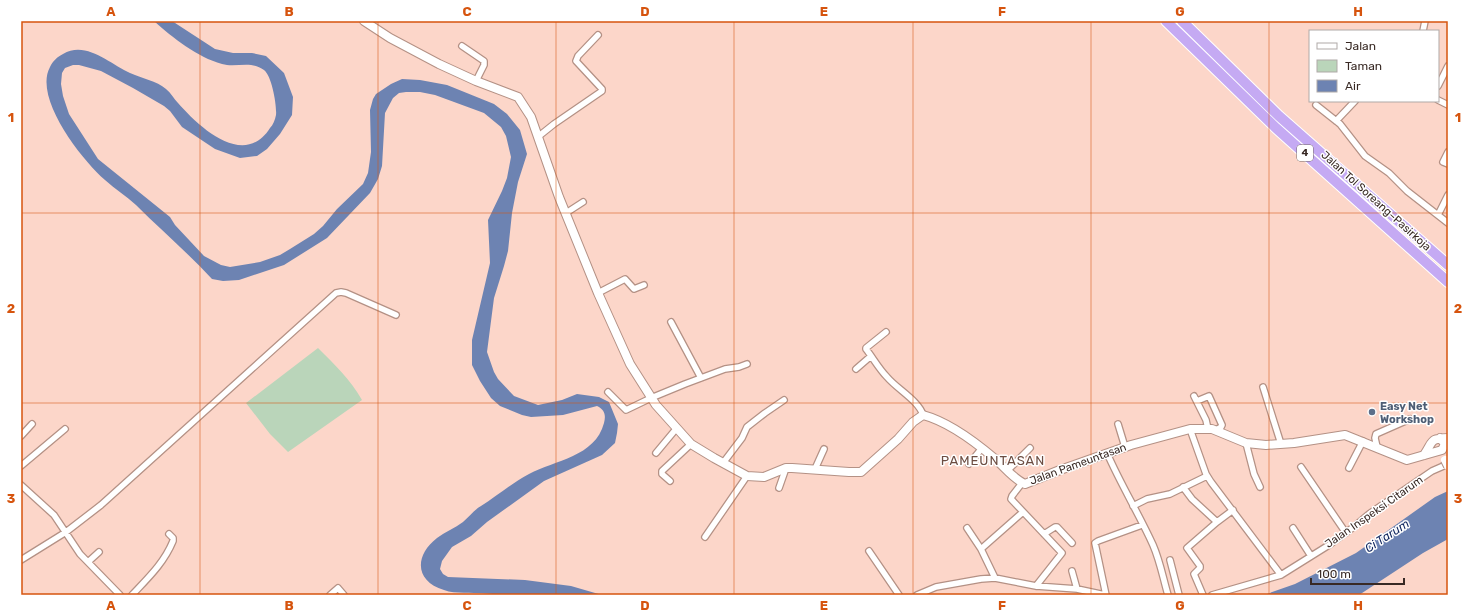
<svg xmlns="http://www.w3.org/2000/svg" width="1469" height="616" viewBox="0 0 1469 616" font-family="Rubik,sans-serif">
  <rect width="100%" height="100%" fill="#fcd6c9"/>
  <path fill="#bad5ba" d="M318 348C334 364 351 380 362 400L288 452 270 434 246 403Z"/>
  <path fill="#6d83b2" d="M154 21H172L215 49 233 53H252L266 56 284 73 293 97 292 115 280 134 267 149 257 156 240 158 215 149 182 127 170 111 164 106 133 88 101 71 79 65H73L65 68 62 73 61 84 63 96 69 114 98 159 170 217 175 225 204 256 221 265 230 267 260 262 280 255 290 249 314 234 323 226 337 209 363 184 368 173 371 152 370 110 373 99 376 94 391 84 402 79 420 80 447 85 494 104 507 114 520 130 527 154 518 182 512 213 508 251 504 266 494 298 487 352 494 372 498 379 514 396 538 405 562 400 577 394 599 397 609 402 618 424 617 433 615 443 602 455 544 481 487 522 471 536 452 547 442 561 440 569 443 574 448 577 525 580 571 586 602 595H505C494 594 484 593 474 593 464 592 453 594 444 590 415 581 414 556 437 538 445 532 455 528 463 522 469 517 474 510 481 506 497 496 512 483 529 474 555 460 595 457 604 423 606 415 605 410 597 406L563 415 531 417 522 415 500 406 491 398 480 381 472 365V340L490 263 488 220 502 191 507 178 511 157 506 136 501 127 484 113 435 95 420 92H406L399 93 393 98 385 113 382 166 378 179 370 193 327 238 284 265 239 280 223 281 212 279C188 253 161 230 136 205 126 196 115 189 105 180 82 160 33 98 50 67 53 61 57 57 63 54 86 40 110 64 130 73 141 78 157 81 166 89 171 93 174 99 178 103 199 127 244 169 270 128 273 125 275 120 276 115 277 106 272 76 264 70 251 60 236 68 222 64 197 57 173 38 154 21Z
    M1448 491V539L1423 553 1359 595H1264L1295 584 1356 553 1435 497Z"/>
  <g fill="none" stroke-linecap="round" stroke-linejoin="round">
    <defs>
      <path id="street" d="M1423 31 1425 21
        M462 46 484 61V65L476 81
        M1438 86 1448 66
        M1438 100 1448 105
        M1316 105 1340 124 1365 156 1389 173 1407 191 1448 223
        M1336 121 1355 101
        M539 136 554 124 602 91V89L576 61 578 56 598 35
        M1448 152 1443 162 1448 164
        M566 213 583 202
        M1438 215 1448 195
        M598 293 625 279 634 289 644 285
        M671 322 701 378
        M886 332 866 348V349C873 358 879 369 887 377 897 389 919 401 923 415
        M856 369 871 356
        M1263 387 1281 444
        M608 392 626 410 651 398 685 384 725 369 739 367 747 364
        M1194 396 1206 420 1208 429
        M1197 401 1209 396 1222 425 1221 427 1216 430
        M1118 424 1125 447
        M1190 429 1206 474 1211 482 1281 575
        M21 436 32 424
        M1246 443 1254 474 1260 487
        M1377 447 1375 438 1376 434 1410 419
        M656 453 676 429
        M1107 453C1121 485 1139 514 1153 545 1160 561 1163 578 1168 595
        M723 463 742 438 747 427 765 413 784 400
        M969 464 982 448
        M21 466 65 429
        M1301 467 1346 533
        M1349 468 1363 441
        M815 469 824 449
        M1008 470 1030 448
        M670 481 662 474V471L691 444
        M1022 483 1012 496 1011 499 1062 553 1036 586
        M21 485 54 515 80 554 120 595
        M1183 487 1192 499 1217 522 1233 510
        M779 488 786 468
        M1133 506 1147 499 1170 494 1207 476
        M967 528 981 549 995 578
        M1293 528 1311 556
        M1044 534 1055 527H1057L1072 543
        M705 537 747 476
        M981 549 1023 512
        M869 551 899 595
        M21 560 66 532 101 505 336 293 341 292 346 293 396 315
        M1170 560 1179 595
        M88 562 99 552
        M1072 571 1077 589
        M132 595C148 578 164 563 173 541V538L169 534
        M330 595 338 588 344 595
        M917 595 936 587 981 579 995 578 1036 586 1077 589 1105 595
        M1106 595 1095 543 1098 541 1142 525
        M1203 595 1194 574 1200 568V566L1187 548 1217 522
        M1212 595 1281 575 1329 545 1355 526 1369 514 1432 471 1448 464"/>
      <path id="secondary" d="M364 21 390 38 439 64 476 81 518 97 531 117 559 197 598 293 630 364 656 405 691 444 714 458 747 476 764 477 786 468H792L849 472H861L898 439 913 422 923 415C949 422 974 441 994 458 1004 466 1013 479 1025 484L1060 470 1131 445 1190 429H1212L1246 443 1266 445 1294 443 1345 435 1407 460 1442 450 1445 444 1440 438
        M1424 455C1434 440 1429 439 1448 438"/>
      <path id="highway" d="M1166 21 1276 128 1448 282
        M1182 21 1279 116 1448 265"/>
    </defs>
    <use href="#street" stroke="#b49185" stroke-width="8"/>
    <use href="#secondary" stroke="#b49185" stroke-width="10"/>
    <use href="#highway" stroke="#fff" stroke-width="12"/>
    <use href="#street" stroke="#fff" stroke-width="5.5"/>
    <use href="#secondary" stroke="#fff" stroke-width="8"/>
    <use href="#highway" stroke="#c5aaf3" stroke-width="10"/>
    <defs>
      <path id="secondary-bridge" d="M1445 460 1448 466"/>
    </defs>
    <use href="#secondary-bridge" stroke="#b49185" stroke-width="10" stroke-linecap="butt"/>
    <use href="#secondary-bridge" stroke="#fff" stroke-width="8"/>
  </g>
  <path fill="none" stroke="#d6540e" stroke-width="1" stroke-opacity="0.55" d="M200 21V595M378 21V595M556 21V595M734 21V595M913 21V595M1091 21V595M1269 21V595M21 213H1448M21 403H1448"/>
  <circle fill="#5c6f8a" stroke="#fff" stroke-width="1.5" cx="1372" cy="412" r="4"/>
  <g text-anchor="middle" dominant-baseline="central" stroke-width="3" stroke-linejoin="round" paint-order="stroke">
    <rect fill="#fff" stroke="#746966" stroke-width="1" x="1297" y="145" width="16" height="16" rx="3"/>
    <g font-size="10" font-weight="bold" fill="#382924">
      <text x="1305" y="153">4</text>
    </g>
    <g font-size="11" fill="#382924" stroke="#fff">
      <text transform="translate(1376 201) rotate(42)">Jalan Tol Soreang–Pasirkoja</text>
      <text transform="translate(1078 464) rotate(-20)">Jalan Pameuntasan</text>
      <text transform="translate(1374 512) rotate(-35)">Jalan Inspeksi Citarum</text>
    </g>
    <g font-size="11" font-weight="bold" fill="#4e5e75" stroke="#fff" text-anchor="start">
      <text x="1380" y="406">Easy Net<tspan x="1380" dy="13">Workshop</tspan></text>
    </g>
    <g font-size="12" font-style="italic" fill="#0d235c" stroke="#fff">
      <text transform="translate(1387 536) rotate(-33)">Ci Tarum</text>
    </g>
    <g font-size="13" letter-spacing="1" fill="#6c4d42" stroke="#fff">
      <text x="993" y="460">PAMEUNTASAN</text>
    </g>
  </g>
  <rect width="1469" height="616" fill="none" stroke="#ffffff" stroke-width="44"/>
  <rect x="1309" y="30" width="130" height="72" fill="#ffffff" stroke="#afa9a7"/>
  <rect x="1317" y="43" width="20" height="6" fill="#ffffff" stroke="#afa9a7"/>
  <text x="1345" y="50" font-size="12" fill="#382924">Jalan</text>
  <rect x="1317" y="60" width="20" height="12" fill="#bad5ba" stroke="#afa9a7"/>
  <text x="1345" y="70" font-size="12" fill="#382924">Taman</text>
  <rect x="1317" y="80" width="20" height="12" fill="#6d83b2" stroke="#afa9a7"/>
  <text x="1345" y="90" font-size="12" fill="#382924">Air</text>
  <path d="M1311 578v6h93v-6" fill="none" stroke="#382924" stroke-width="2"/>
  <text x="1317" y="578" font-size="12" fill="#382924" stroke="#ffffff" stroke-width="3" paint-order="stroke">100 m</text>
  <rect x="22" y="22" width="1425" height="572" fill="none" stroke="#d6540e" stroke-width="1.5"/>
  <g font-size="13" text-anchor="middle" font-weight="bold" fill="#d6540e">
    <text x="111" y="16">A</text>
    <text x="289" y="16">B</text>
    <text x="467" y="16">C</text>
    <text x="645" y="16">D</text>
    <text x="824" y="16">E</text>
    <text x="1002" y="16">F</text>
    <text x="1180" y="16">G</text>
    <text x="1358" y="16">H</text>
    <text x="11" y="122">1</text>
    <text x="1458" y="122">1</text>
    <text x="11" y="313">2</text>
    <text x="1458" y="313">2</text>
    <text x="11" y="503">3</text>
    <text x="1458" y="503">3</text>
    <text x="111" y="610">A</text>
    <text x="289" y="610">B</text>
    <text x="467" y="610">C</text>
    <text x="645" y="610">D</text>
    <text x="824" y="610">E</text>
    <text x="1002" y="610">F</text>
    <text x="1180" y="610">G</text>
    <text x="1358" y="610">H</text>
  </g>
</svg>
